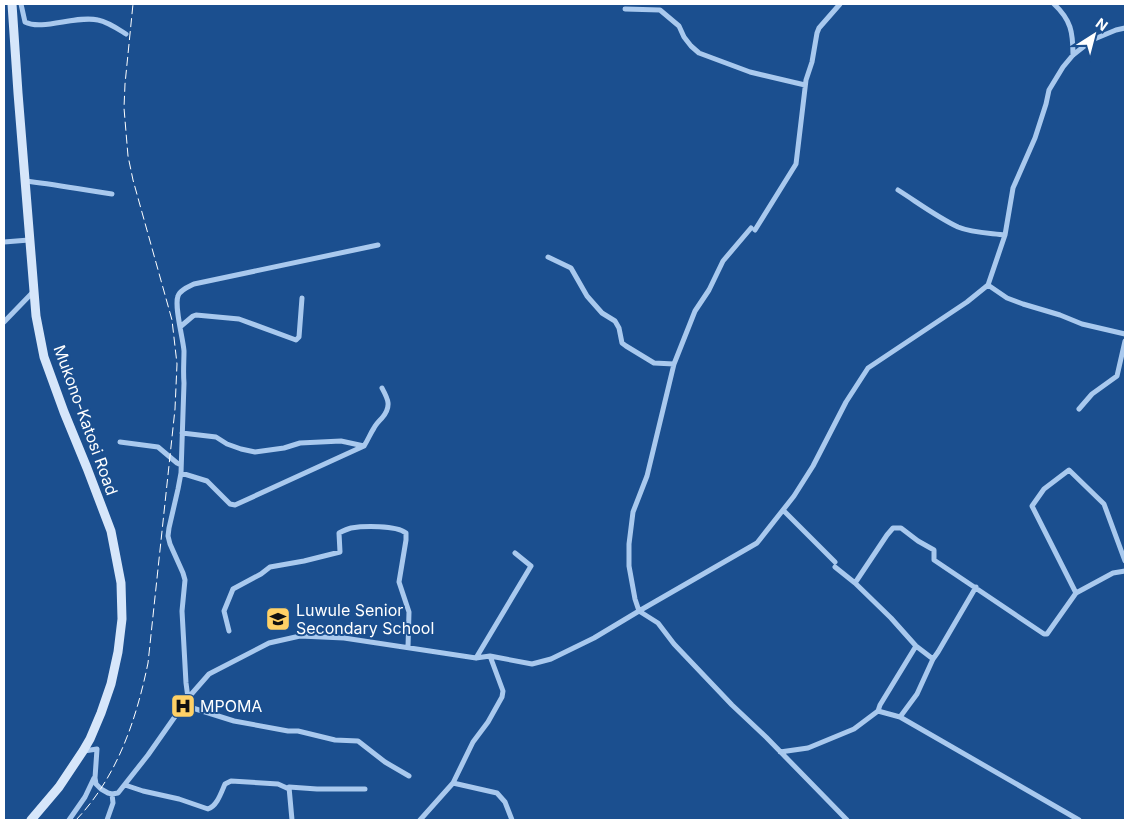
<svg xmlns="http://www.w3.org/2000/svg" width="1129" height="824" viewBox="0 0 1129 824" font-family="Inter,sans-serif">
  <rect width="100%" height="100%" fill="#1b4f8f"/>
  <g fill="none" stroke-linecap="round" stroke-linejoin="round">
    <path stroke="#a9c9ee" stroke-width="5" d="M21 4 25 22C42 31 76 15 98 20 108 22 118 29 126 34
      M1054 4C1071 20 1073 32 1073 55
      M625 9 660 10 679 26 684 37 691 46 699 53 750 72 805 85
      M25 181C54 184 83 190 112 194
      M898 190C917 202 937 217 958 227 972 233 990 233 1005 235
      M751 228 723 261 709 290 695 311 674 364 647 476 633 512 629 544V566L635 599 639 611 658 623 674 644 732 705 766 737 847 820
      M755 230 796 164 806 80 812 62 817 33 819 28 840 4
      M4 242 29 240
      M548 257 571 268 587 296 602 313 615 321 619 328 622 343 626 346 654 363 674 364
      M988 285 1007 298 1023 304 1060 315 1082 324 1125 334
      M4 322 33 292
      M180 327 193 316 196 315 239 319 296 340 299 337 302 298
      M1079 409 1092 394 1117 376 1125 341
      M182 433 216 437 227 444 241 449 255 452 284 448 300 443 341 441 364 446
      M120 442 158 447 177 463 181 465
      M181 473 207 481 230 504 235 505 364 446C368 440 370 434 374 428 376 424 379 421 382 418 392 406 388 399 382 388
      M783 510 835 562
      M835 567 855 583 891 618 916 646 933 659
      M855 583 887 535 893 528H901L918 541 934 550V560L1044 634H1047L1076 593 1113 573 1125 571
      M1076 593 1032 506 1044 489 1069 470 1104 504 1125 561
      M229 631 224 611 233 589 261 574 270 567 304 561 340 552 339 533C343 531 347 529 351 528 363 526 396 525 406 533V540L399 582 409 612 408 647
      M476 658 531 566 515 553
      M188 698 186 683 182 611 185 580 183 573 170 544 168 536 169 528 178 489 181 473 184 383C183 372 184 361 184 351 183 338 174 306 178 296 180 290 188 287 194 284L378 245
      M183 705 234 721 288 731H298L335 740 358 741 385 762 409 776
      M878 711 900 717 1079 820
      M900 717 917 694 933 659 938 652 976 587
      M84 751 97 749 95 778 96 784 101 789 108 793 112 794 118 793 148 755 188 698 209 674 269 643 300 636 344 638 476 658 490 656 532 664 551 659 594 638 639 611 757 543 794 496 813 466 846 402 868 368 967 302 988 285 1005 235 1013 188 1035 138 1046 104 1049 90 1063 67 1073 55 1092 40 1116 30 1125 28
      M780 752 808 748 854 729 878 711 880 705 916 646
      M453 783 497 793 505 802 512 820
      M125 785 143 791 179 799 208 809C217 806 221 793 225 784L231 781 278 784 289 789V787L317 789H365
      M289 787 292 820
      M69 820 85 797 94 778
      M107 820 113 803 112 794
      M420 820 453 783 473 742 488 722 502 697 503 691 490 656"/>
    <path stroke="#d6e6fa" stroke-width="9" d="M12 4 18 93 36 316 44 357 64 412 87 468 111 531 121 583 122 619 118 652 111 684 101 713 90 739 83 751 59 787 31 820"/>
    <path stroke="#fff" stroke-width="1" stroke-dasharray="9 4" stroke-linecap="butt" d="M76 820C117 777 136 721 148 663L175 409 177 364 172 320 133 180 128 156 124 108 125 84 133 4"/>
  </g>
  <defs>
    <symbol id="school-square" viewBox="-11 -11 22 22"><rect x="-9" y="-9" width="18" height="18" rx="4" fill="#ffd166" stroke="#1b4f8f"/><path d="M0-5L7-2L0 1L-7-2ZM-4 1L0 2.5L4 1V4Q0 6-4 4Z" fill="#111"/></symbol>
    <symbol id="hospital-square" viewBox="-11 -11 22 22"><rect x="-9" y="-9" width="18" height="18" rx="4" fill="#ffd166" stroke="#1b4f8f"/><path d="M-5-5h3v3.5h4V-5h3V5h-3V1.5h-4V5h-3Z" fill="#111"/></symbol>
  </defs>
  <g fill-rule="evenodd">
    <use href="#school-square" x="264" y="605" width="28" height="28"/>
    <use href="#hospital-square" x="169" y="692" width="28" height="28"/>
  </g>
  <g text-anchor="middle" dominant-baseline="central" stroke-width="4" stroke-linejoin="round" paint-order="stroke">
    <g font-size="16" fill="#fff" stroke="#1b4f8f">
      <text transform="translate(86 420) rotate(70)">Mukono-Katosi Road</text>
    </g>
    <g font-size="16" fill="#fff" stroke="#1b4f8f" text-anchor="start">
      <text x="296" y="610">Luwule Senior<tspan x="296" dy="18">Secondary School</tspan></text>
      <text x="200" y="706">MPOMA</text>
    </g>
  </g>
  <rect width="1129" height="824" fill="none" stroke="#ffffff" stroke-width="10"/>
  <g transform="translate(1094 35) rotate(36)" stroke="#1b4f8f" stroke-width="4" paint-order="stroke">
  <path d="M0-4L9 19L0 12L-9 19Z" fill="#ffffff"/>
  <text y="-8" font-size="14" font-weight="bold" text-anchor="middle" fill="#ffffff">N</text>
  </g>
</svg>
